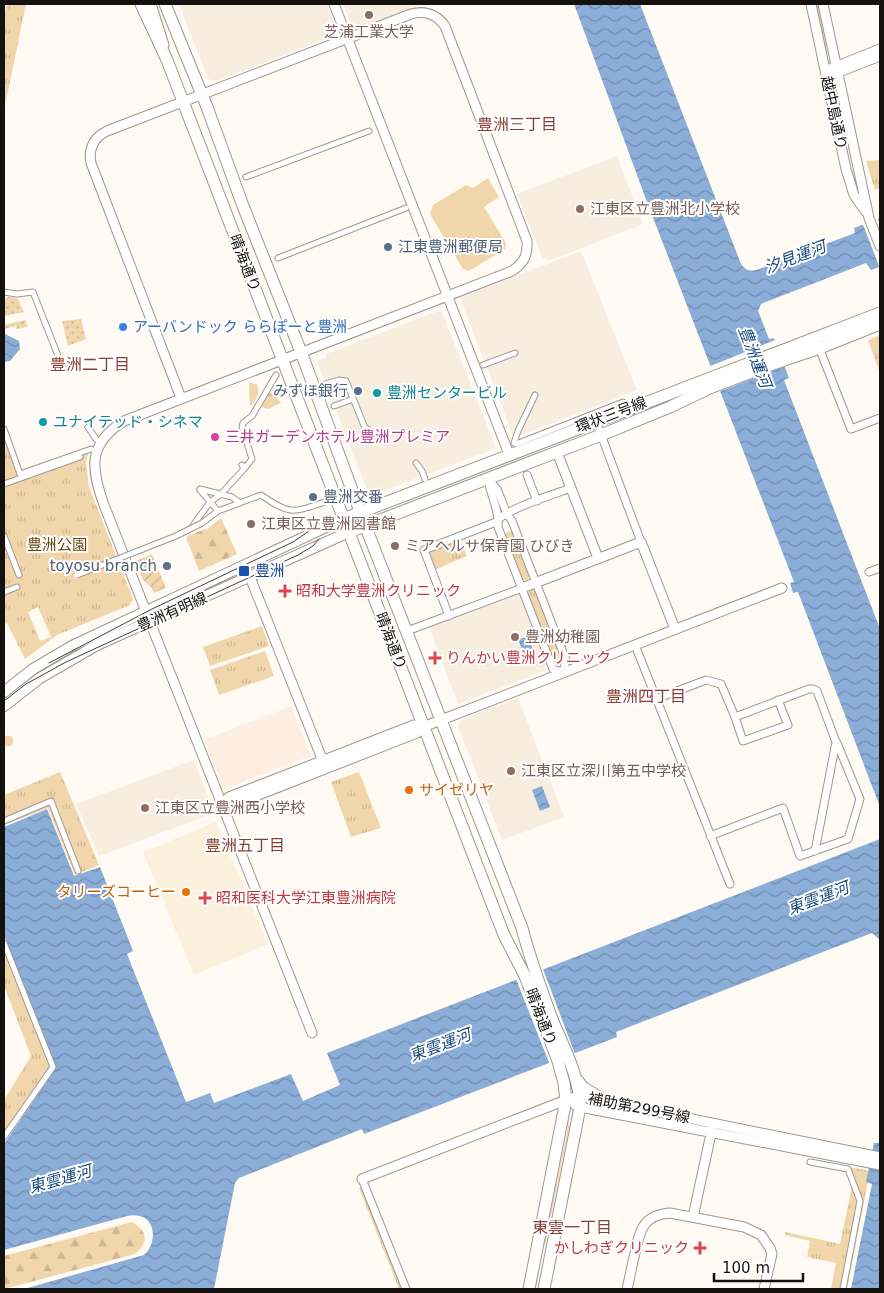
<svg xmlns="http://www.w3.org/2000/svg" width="884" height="1293" viewBox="0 0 884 1293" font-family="'DejaVu Sans','Noto Sans JP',sans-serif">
  <defs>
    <pattern id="grass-dots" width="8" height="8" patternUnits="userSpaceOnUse" patternTransform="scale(1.25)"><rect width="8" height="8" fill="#f1d5ab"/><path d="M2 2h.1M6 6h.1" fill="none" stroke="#ceb692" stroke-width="1.8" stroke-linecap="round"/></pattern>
    <pattern id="forest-firs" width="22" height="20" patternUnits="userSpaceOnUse" patternTransform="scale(1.25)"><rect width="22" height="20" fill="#f1d5ab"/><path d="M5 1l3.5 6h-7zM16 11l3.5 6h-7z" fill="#ceb692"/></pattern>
    <pattern id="park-tufts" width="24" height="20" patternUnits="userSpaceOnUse" patternTransform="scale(1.25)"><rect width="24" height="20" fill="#f1d5ab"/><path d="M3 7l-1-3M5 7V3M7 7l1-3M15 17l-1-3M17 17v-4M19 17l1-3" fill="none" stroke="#ceb692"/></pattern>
    <pattern id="garden-furrows" width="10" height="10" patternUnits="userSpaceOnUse" patternTransform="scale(1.25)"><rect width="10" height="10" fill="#f1d5ab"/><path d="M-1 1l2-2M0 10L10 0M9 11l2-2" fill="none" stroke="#ceb692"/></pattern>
    <pattern id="water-waves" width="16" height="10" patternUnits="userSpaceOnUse" patternTransform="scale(1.25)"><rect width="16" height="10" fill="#8baed8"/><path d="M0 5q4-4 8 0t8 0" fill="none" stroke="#708cae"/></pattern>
  </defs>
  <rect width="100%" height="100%" fill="#fffaf4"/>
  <path fill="#f8eee0" d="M179 4H327L336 29 333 36 217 81 208 79Z
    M343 4H422L356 29 352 27Z
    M617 156 643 224 549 261 542 257 517 194Z
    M581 251 637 390 514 438 460 298Z
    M441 310 496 448 376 494 367 490 317 361 327 357 326 354Z
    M518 593 520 594 547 664 544 671 458 704 429 627Z
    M518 698 564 817 502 840 458 726 461 720Z
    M194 760 214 813 99 856 76 804Z"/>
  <path fill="#feeee1" d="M291 706 311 756 224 789 204 740Z"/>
  <path fill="#faf0db" d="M216 822 268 944 194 975 143 852Z"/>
  <path fill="url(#grass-dots)" d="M815 4H818L827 47H824Z
    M836 85 845 132 844 133H843L833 86Z
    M9 296 18 299 24 312 4 316V298L6 299Z
    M81 319 86 339 68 346 62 321Z
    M26 320 27 327 17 329 16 326 4 329V325Z
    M569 1123H570L545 1245 544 1244Z"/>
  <path fill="url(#forest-firs)" d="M249 383 257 384C260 394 257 399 250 406Z
    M271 392 281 403 268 409 261 407 266 397Z
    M221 518 237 554 199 571 186 537 205 529 206 530Z
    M2.5 741a5.5 5.5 0 1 1 11 0a5.5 5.5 0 1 1-11 0Z
    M132 1222C148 1231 149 1242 135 1254L4 1289V1256Z"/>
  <path fill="url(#park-tufts)" fill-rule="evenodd" d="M7 4H26L4 111V18Z
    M880 160V188L875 190 866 161Z
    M880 335V373L868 340Z
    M4 438 19 476 89 449 86 463 89 487 133 599 130 605 57 635 25 659 7 623 4 624ZM38 607 51 637 40 641 28 612Z
    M508 531 515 533 531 574 527 580H522L504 535Z
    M460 539 467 556 434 570 428 554 429 552Z
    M531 590 538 592 562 654 558 660H553L527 594Z
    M262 626 269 646 210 666 203 647Z
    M265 651 274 676 219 695 210 670Z
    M60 772 99 865 75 875 48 808 4 825V795Z
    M359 772 381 828 351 837 331 782Z
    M4 936 56 1068 4 1143V1100L31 1056 4 986Z
    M818 1161 870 1171 847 1289H831L836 1263 807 1257 810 1241 785 1235V1232L840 1244 852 1186 847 1172 817 1166Z
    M363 1187 403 1289H399L359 1188Z"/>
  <path fill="url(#garden-furrows)" d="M152 554 166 588 154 593 151 587 143 580 136 561Z"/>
  <path fill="#f1d5ab" d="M488 178 499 197 484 207 506 243 505 249 469 271 463 269 430 214 433 205 466 185 473 188Z"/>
  <path fill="url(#water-waves)" d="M574 4H640L741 264C746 271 751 272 759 269L855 233 854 228 880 218 879 267 871 270 866 263 761 304 758 311 769 339 774 338 789 378 784 380 880 629V807L798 592 793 593 790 583 794 582 647 202Z
    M5 334 19 341 20 349 10 361 4 362V335Z
    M527 636 536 656 527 660 518 640Z
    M542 786 550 807 540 811 532 790Z
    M47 809 74 876 100 867 133 951 127 954 186 1102 210 1093 214 1103 291 1074 303 1101 340 1085 327 1053 880 839V940L872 933 616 1032 617 1037 364 1134 362 1129 239 1178 235 1183 214 1289H24L144 1255C155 1246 157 1224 143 1217 137 1215 132 1215 127 1216L4 1250V1144L56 1068 4 935V827Z
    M874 1143H880V1289H851L872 1184 866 1182Z"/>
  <path fill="#fffaf4" d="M877 216 880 225 879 266 862 222Z
    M775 340 786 366 718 392 708 367Z
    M543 969 575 1054 550 1065 516 979Z"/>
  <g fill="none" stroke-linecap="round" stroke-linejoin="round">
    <defs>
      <path id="pedestrian" d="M246 177 369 131
        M278 258 406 208
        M4 292 17 294 33 292 62 366
        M483 365 515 353
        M325 384 339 380 346 381 365 428 368 429
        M334 406 353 399
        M88 427 96 439
        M4 429 20 474 91 449
        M514 443 518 431 535 395
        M516 444 623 402
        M416 463 422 471 425 479
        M244 469 252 459 242 427 243 423 252 416 276 375
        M4 484 80 457
        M200 489 232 497 240 503
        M200 490 218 511
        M202 523 218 511 261 495C290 515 292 513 325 502
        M192 527 210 502 220 495 244 469 242 465
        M4 536 19 575
        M4 592 17 587
        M4 821 51 801 78 871
        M4 943 53 1067 4 1137
        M810 1162 848 1169 860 1201 843 1289"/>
      <path id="minor" d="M818 345 851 429 880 418
        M596 421 641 542
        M527 475 537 501
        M488 479 497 489 507 514 512 521 566 660 563 672 553 669 498 527C500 511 490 495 488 479Z
        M869 572 880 568
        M449 616 424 550 496 522C505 509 555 494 571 488
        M407 631 522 588
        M635 645 730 884
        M656 699 706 680 721 684 735 717 809 689H813L817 691 836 742 815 851
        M735 717 743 741 788 725 778 700
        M710 836 783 808 800 856 848 839 860 799 837 743
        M362 1179 406 1289"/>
      <path id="tertiary" d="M151 4 164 45
        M334 4 509 454
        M811 4 846 169 854 195 865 211
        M823 4 869 218 880 246
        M832 68 880 49
        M834 74 880 56
        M181 398 91 163C88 149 94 137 107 131L411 14C426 10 436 14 445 26L527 241C528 255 524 263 512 271L124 421C87 444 91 469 104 505L312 1033
        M557 452 598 558
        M250 577 324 764
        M522 588 641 542 675 629
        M222 804 233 805 417 733 423 727 782 588
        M222 804 229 797 414 725 423 727
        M576 1077 584 1087 603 1098
        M575 1105 580 1107 880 1165
        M362 1179 566 1100 579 1096 880 1157
        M693 1217 712 1129
        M627 1289C630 1277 632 1265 635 1253 640 1230 643 1215 670 1213L744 1227 761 1235 770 1248 772 1254 764 1289"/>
      <path id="secondary" d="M4 692 33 669 72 646 343 519
        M4 706 40 678 97 645 349 532"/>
      <path id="primary" d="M141 4 167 60 504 935 525 976 558 1061 564 1083 566 1100 529 1289
        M165 4 207 107 243 206 301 352 365 525 522 928C530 959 541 989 552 1019 563 1046 580 1077 580 1107L544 1289
        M343 519 880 313
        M349 532 601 435 670 407 712 387 784 360 820 348 880 324"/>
    </defs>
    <use href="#pedestrian" stroke="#9c9891" stroke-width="7"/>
    <use href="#minor" stroke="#9c9891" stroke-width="9"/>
    <use href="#tertiary" stroke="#9c9891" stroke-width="11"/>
    <use href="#secondary" stroke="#9c9891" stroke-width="12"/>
    <use href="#primary" stroke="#9c9891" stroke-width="13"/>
    <use href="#pedestrian" stroke="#fff" stroke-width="5"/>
    <use href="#minor" stroke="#fff" stroke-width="7"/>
    <use href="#tertiary" stroke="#fff" stroke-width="9"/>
    <use href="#secondary" stroke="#fff" stroke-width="10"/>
    <use href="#primary" stroke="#fff" stroke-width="11"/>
    <path stroke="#403e3a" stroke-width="1" d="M49 663 152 609 293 542 309 531
      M4 701 26 684 66 662 298 555 313 546 319 539"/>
    <defs>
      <path id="pedestrian-bridge" d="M77 575 176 536 202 523"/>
    </defs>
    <use href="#pedestrian-bridge" stroke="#9c9891" stroke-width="7" stroke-linecap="butt"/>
    <use href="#pedestrian-bridge" stroke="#fff" stroke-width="5"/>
  </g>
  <g fill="#8d6e63" stroke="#fff" stroke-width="2">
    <circle cx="369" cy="15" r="5"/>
    <circle cx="580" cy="209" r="5"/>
    <circle cx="251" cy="524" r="5"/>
    <circle cx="395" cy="546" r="5"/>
    <circle cx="515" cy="637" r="5"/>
    <circle cx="511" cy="771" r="5"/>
    <circle cx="145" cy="808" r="5"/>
  </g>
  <g fill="#5c6f8a" stroke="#fff" stroke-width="2">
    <circle cx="388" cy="247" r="5"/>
    <circle cx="358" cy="391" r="5"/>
    <circle cx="313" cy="497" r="5"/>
    <circle cx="167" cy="566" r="5"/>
  </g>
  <circle fill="#3f7fe0" stroke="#fff" stroke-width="2" cx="123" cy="327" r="5"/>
  <g fill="#0f9aa8" stroke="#fff" stroke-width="2">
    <circle cx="377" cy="393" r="5"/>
    <circle cx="43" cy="422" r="5"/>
  </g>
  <circle fill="#d1479c" stroke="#fff" stroke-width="2" cx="215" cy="437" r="5"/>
  <rect fill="#1a4fb4" stroke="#fff" stroke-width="2" x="238" y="565" width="12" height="12" rx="2.5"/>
  <g fill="#e0444e" stroke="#fff" stroke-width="2">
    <path d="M282.5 583.5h5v5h5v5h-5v5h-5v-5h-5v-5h5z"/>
    <path d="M432.5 650.5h5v5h5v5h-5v5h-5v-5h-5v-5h5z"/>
    <path d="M202.5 890.5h5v5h5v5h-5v5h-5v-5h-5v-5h5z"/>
    <path d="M697.5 1240.5h5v5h5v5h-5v5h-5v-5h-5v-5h5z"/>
  </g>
  <g fill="#e8710a" stroke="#fff" stroke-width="2">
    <circle cx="409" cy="790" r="5"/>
    <circle cx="186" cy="892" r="5"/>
  </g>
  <g text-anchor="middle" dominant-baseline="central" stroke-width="4" stroke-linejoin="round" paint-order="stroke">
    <g font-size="15" fill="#785e54" stroke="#fff" text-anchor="start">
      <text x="369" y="32" text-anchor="middle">芝浦工業大学</text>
      <text x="590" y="209">江東区立豊洲北小学校</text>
      <text x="261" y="524">江東区立豊洲図書館</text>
      <text x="405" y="546">ミアヘルサ保育園 ひびき</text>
      <text x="525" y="637">豊洲幼稚園</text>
      <text x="521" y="771">江東区立深川第五中学校</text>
      <text x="155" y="808">江東区立豊洲西小学校</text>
    </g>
    <g font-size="15" fill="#14120f" stroke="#fff">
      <text transform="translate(834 113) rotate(78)">越中島通り</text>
      <text transform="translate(245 263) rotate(69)">晴海通り</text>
      <text transform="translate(611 415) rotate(-21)">環状三号線</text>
      <text transform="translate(172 612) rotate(-24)">豊洲有明線</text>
      <text transform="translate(391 641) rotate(69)">晴海通り</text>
      <text transform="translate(541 1017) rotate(69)">晴海通り</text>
      <text transform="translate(639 1108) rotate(11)">補助第299号線</text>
    </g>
    <g font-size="15" fill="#4e5e75" stroke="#fff" text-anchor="start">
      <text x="398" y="247">江東豊洲郵便局</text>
      <text x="348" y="391" text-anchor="end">みずほ銀行</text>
      <text x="323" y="497">豊洲交番</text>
      <text x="157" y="566" text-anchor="end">toyosu branch</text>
    </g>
    <g font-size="15" fill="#366cbe" stroke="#fff" text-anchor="start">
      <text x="133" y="327">アーバンドック ららぽーと豊洲</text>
    </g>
    <g font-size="15" fill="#0d838f" stroke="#fff" text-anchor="start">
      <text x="387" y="393">豊洲センタービル</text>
      <text x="53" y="422">ユナイテッド・シネマ</text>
    </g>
    <g font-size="15" fill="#b23c85" stroke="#fff" text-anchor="start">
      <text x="225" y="437">三井ガーデンホテル豊洲プレミア</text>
    </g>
    <g font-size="15" fill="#66470d" stroke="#fff">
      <text x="57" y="545">豊洲公園</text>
    </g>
    <g font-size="15" fill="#164399" stroke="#fff" text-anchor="start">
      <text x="255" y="571">豊洲</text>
    </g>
    <g font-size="15" fill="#be3a42" stroke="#fff" text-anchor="start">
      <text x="296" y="591">昭和大学豊洲クリニック</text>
      <text x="446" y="658">りんかい豊洲クリニック</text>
      <text x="216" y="898">昭和医科大学江東豊洲病院</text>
      <text x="689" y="1248" text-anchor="end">かしわぎクリニック</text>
    </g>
    <g font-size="15" fill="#c56008" stroke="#fff" text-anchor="start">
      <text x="419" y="790">サイゼリヤ</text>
      <text x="176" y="892" text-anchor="end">タリーズコーヒー</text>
    </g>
    <g font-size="16" fill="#863f35" stroke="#fff">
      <text x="517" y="124">豊洲三丁目</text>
      <text x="90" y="364">豊洲二丁目</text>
      <text x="646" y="696">豊洲四丁目</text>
      <text x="245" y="845">豊洲五丁目</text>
      <text x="572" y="1227">東雲一丁目</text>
    </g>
    <g font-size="16" font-style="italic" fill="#18497d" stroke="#fff">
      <text transform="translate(795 257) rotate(-21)">汐見運河</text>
      <text transform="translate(755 357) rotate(69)">豊洲運河</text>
      <text transform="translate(818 898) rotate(-21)">東雲運河</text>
      <text transform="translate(440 1045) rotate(-21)">東雲運河</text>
      <text transform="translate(60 1179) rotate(-16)">東雲運河</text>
    </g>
  </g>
  <rect width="884" height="1293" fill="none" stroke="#14120f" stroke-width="10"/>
  <path d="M714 1273v8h89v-8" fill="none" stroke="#14120f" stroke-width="2.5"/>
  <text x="722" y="1273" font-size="15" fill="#14120f" stroke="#ffffff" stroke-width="4" paint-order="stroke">100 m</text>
</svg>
